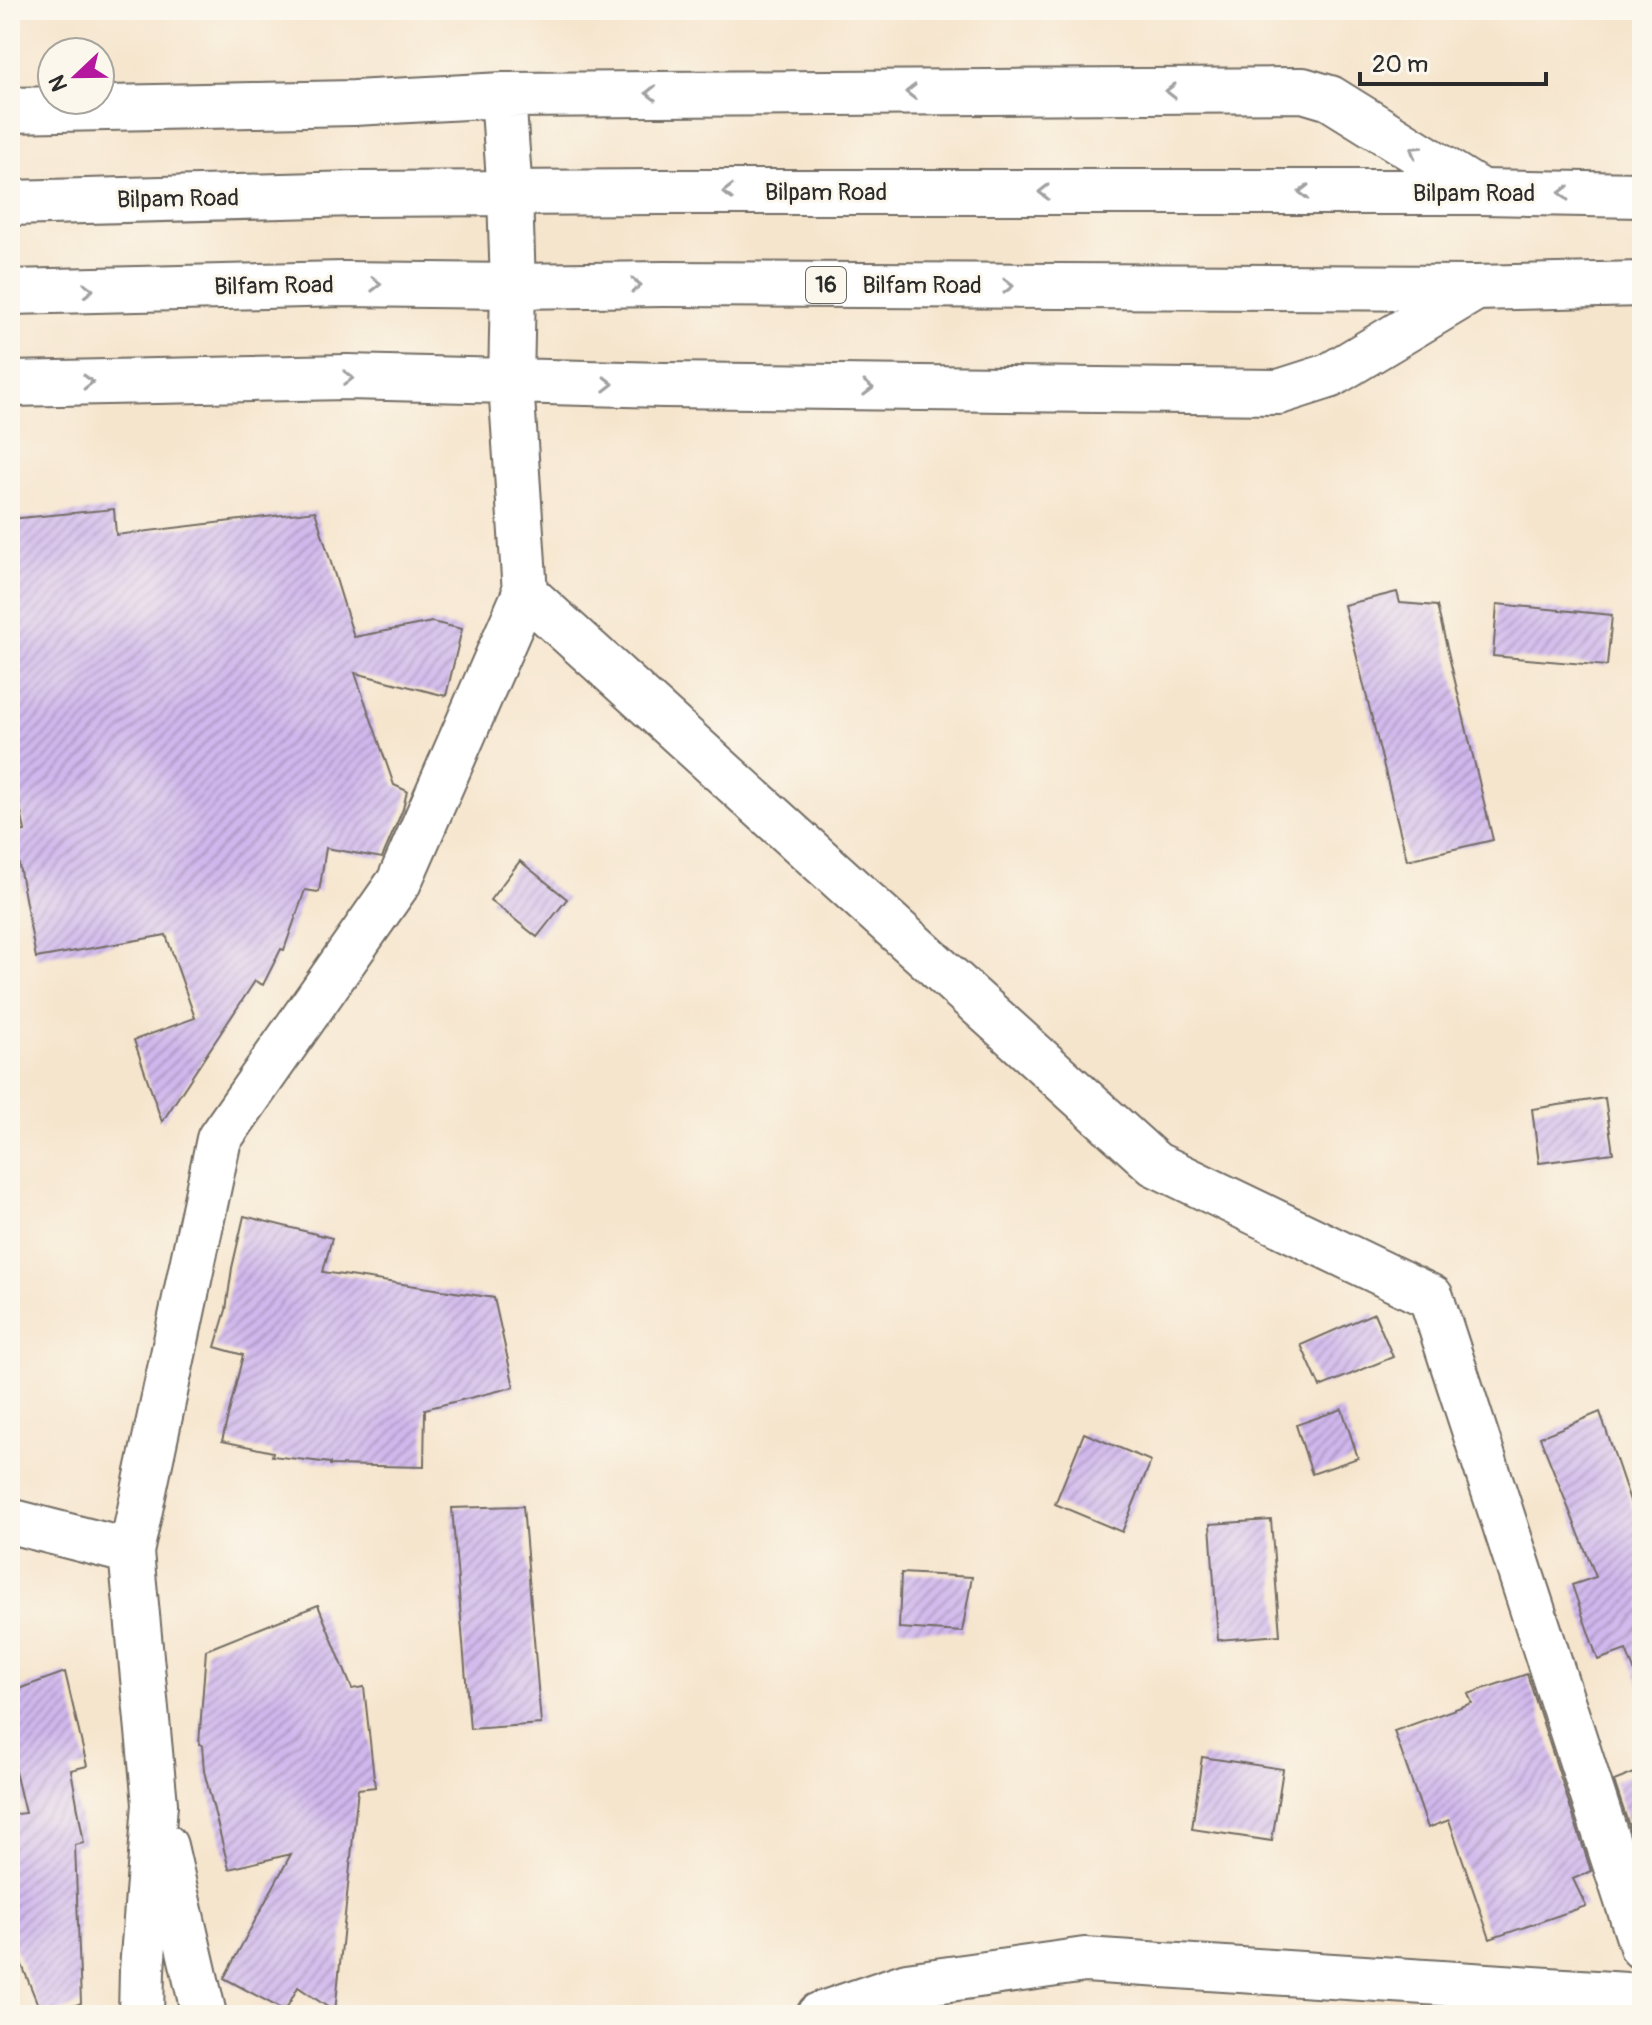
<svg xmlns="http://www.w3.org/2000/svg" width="1652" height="2025" viewBox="0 0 1652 2025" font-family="Pangolin,sans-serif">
  <defs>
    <pattern id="building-hatch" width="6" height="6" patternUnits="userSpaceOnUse" patternTransform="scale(2)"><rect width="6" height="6" fill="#d0b7ed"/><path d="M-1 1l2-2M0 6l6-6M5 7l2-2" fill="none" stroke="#a995c0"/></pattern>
  </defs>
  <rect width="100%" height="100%" fill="#fbf7ec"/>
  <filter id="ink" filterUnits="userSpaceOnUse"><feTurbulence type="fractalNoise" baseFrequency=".0125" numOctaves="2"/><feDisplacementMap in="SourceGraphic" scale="16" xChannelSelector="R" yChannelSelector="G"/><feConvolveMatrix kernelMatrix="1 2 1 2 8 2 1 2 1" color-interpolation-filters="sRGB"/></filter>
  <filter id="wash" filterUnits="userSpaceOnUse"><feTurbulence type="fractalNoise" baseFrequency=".006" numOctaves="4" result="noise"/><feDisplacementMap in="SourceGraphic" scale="32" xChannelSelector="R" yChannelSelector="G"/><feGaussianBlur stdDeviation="1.8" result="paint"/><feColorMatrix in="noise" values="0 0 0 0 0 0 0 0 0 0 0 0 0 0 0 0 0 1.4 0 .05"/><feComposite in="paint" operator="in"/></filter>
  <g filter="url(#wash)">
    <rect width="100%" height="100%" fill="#f6e5cd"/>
    <g id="blocks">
      <path fill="url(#building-hatch)" d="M114 509 116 535 315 511 354 637 432 622 462 629 446 696 355 673 394 785 407 791 403 809 382 858 326 848 319 892 305 890 284 950 281 949 263 985 255 981 162 1122 134 1040 195 1018 166 935 36 958 13 833 25 831 10 759V677L14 676 16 629 10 573V519Z
        M1397 592 1400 603 1437 606 1493 840 1407 860 1344 605Z
        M1497 604 1612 615 1607 666 1493 656Z
        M520 861 567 899 537 937 490 900Z
        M1605 1098 1613 1153 1539 1163 1532 1109Z
        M244 1216 332 1238 323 1272 494 1298 514 1387 425 1409 424 1467 330 1465V1463L272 1456 273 1452 222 1441 243 1355 215 1347 226 1310 232 1268Z
        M1374 1313 1393 1357 1320 1387 1301 1345Z
        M1342 1409 1358 1458 1312 1474 1296 1425Z
        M1600 1412 1642 1536V1684L1640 1685 1626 1650 1598 1660 1572 1585 1596 1577 1540 1437Z
        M1084 1433 1151 1461 1122 1532 1055 1504Z
        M523 1506 541 1724 470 1729 452 1508Z
        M1271 1520 1280 1635 1218 1640 1210 1524Z
        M901 1573 972 1577 962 1632 899 1628Z
        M318 1605 352 1689 364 1687 375 1787 358 1789 335 2012 298 1987 285 2011 224 1978 291 1854 229 1869 204 1771 202 1745 199 1744 206 1650Z
        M65 1672 87 1766 71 1770 84 1843 75 1845 81 2003 53 2015H42L10 1935V1815L25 1813 10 1751V1692Z
        M1527 1674 1591 1871 1573 1879 1586 1906 1490 1939 1449 1820 1428 1828 1394 1731 1472 1703 1468 1694Z
        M1202 1757 1283 1769 1272 1841 1192 1829Z
        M1642 1770V1851L1638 1853 1614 1781Z"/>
    </g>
  </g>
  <g filter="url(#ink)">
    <use href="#blocks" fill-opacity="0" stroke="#726c64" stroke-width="2"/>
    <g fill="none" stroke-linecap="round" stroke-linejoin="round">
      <defs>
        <path id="minor" d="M10 110 354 103 503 95 1303 90 1330 98 1481 192
          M10 384 347 377 664 385 1279 392 1329 376 1476 288
          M525 593 1155 1164 1431 1297 1642 1947
          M10 1521 131 1552
          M165 1846 204 2015
          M141 2015 142 1970 155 1804 131 1552 219 1139 399 882 525 593 511 383 513 286 510 194 503 95
          M819 2015 907 1985 1085 1960 1642 1996"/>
        <path id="primary" d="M10 203 356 194 661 192H1481L1642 195
          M10 292 344 284 513 286 663 284 1476 288 1642 284"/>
      </defs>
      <use href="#minor" stroke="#726c64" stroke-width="48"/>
      <use href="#primary" stroke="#726c64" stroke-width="48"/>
      <use href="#minor" stroke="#fff" stroke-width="44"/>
      <use href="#primary" stroke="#fff" stroke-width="44"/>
    </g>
    <defs><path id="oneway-chevron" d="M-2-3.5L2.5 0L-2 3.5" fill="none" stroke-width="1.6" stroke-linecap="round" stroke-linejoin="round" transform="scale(2)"/></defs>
    <g stroke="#a0a0a0">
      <use href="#oneway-chevron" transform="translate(1171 91) rotate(180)"/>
      <use href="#oneway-chevron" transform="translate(911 92) rotate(180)"/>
      <use href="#oneway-chevron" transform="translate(651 93) rotate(179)"/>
      <use href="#oneway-chevron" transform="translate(1415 151) rotate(-148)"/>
      <use href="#oneway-chevron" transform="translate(728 192) rotate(180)"/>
      <use href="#oneway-chevron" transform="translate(1044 192) rotate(180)"/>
      <use href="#oneway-chevron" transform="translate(1304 192) rotate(180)"/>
      <use href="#oneway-chevron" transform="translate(1564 193) rotate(-179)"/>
      <use href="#oneway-chevron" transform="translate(376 284) rotate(1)"/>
      <use href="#oneway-chevron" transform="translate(636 285) rotate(-1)"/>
      <use href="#oneway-chevron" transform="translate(1008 286)"/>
      <use href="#oneway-chevron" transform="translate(88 290) rotate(-1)"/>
      <use href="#oneway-chevron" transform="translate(348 378)"/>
      <use href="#oneway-chevron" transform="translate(88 382) rotate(-1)"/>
      <use href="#oneway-chevron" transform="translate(608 384) rotate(1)"/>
      <use href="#oneway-chevron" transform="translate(868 388) rotate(1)"/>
    </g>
  </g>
  <g text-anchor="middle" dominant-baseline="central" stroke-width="6" stroke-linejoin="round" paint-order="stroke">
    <rect fill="#fbf7ec" stroke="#696865" stroke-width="2" x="806" y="267" width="40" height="36" rx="6"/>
    <g font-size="22" font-weight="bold" fill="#2b2b2b">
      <text x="826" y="285">16</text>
    </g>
    <g font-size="24" fill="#2b2b2b" stroke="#fbf7ec">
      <text x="826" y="192">Bilpam Road</text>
      <text x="1474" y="193">Bilpam Road</text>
      <text transform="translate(178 199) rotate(-1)">Bilpam Road</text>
      <text x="922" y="285">Bilfam Road</text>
      <text transform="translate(274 286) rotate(-1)">Bilfam Road</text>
    </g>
  </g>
  <rect width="1652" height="2025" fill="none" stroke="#fbf7ec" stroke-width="40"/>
  <g transform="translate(76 76) rotate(248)"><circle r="38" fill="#fbf7ec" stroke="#a8a59f" stroke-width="2"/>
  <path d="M0-6L14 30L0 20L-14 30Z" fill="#b5179e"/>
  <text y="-12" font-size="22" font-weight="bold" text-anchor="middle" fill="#2b2b2b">N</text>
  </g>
  <path d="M1360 72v12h186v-12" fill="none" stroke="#2b2b2b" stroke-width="4"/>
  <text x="1372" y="72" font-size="24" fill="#2b2b2b" stroke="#fbf7ec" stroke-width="6" paint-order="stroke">20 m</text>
</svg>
